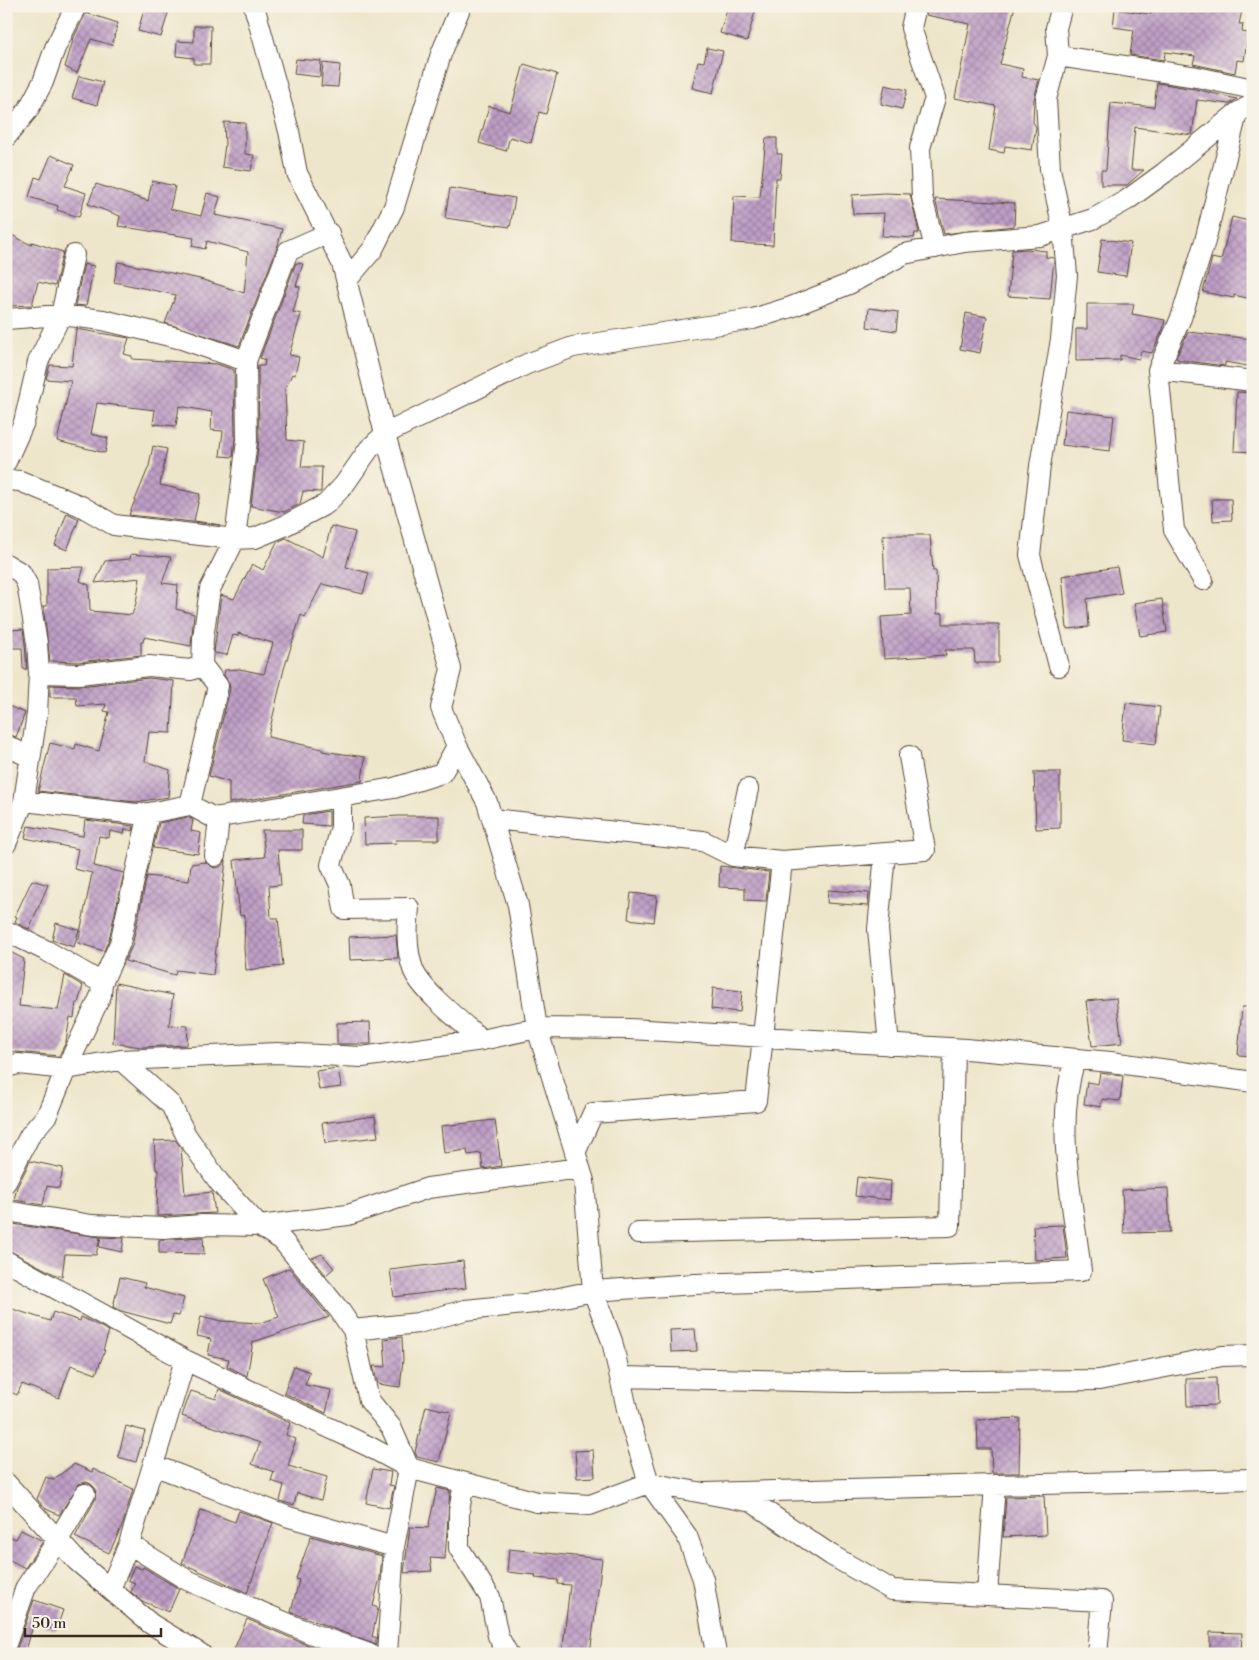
<svg xmlns="http://www.w3.org/2000/svg" width="1259" height="1660" viewBox="0 0 1259 1660" font-family="'Libre Bodoni',serif">
  <defs>
    <pattern id="building-cross-hatch" width="8" height="8" patternUnits="userSpaceOnUse" patternTransform="scale(1.25)"><rect width="8" height="8" fill="#be9ec6"/><path d="M0 0l8 8M0 8l8-8" fill="none" stroke="#9c81a0"/></pattern>
  </defs>
  <rect width="100%" height="100%" fill="#f7f3e8"/>
  <filter id="ink" filterUnits="userSpaceOnUse"><feTurbulence type="fractalNoise" baseFrequency=".02" numOctaves="2"/><feDisplacementMap in="SourceGraphic" scale="10" xChannelSelector="R" yChannelSelector="G"/><feConvolveMatrix kernelMatrix="1 2 1 2 8 2 1 2 1" color-interpolation-filters="sRGB"/></filter>
  <filter id="wash" filterUnits="userSpaceOnUse"><feTurbulence type="fractalNoise" baseFrequency=".0096" numOctaves="4" result="noise"/><feDisplacementMap in="SourceGraphic" scale="20" xChannelSelector="R" yChannelSelector="G"/><feGaussianBlur stdDeviation="1.12" result="paint"/><feColorMatrix in="noise" values="0 0 0 0 0 0 0 0 0 0 0 0 0 0 0 0 0 1.4 0 .05"/><feComposite in="paint" operator="in"/></filter>
  <g filter="url(#wash)">
    <rect width="100%" height="100%" fill="#eee6ca"/>
    <g id="blocks">
      <path fill="url(#building-cross-hatch)" d="M145 6H170L161 37 138 31Z
        M728 6H739L755 11 747 41 720 33Z
        M928 6H1015L1000 64 1023 69 1022 77 1039 80 1034 99 1033 122 1036 127 1032 150 1005 146 1004 153 989 150 996 106 955 98 970 24 926 15Z
        M1152 6H1243L1239 24H1243L1242 32 1248 33 1244 61 1237 60 1235 73 1193 64 1195 56 1165 52 1164 60 1130 55 1134 30 1113 27 1115 9 1151 14Z
        M86 13 118 23 112 45 91 39 77 73 65 67 74 37Z
        M194 26H211L210 64H194V58L176 56 177 41 194 42Z
        M707 48 723 51 713 93 692 88 698 61 704 62Z
        M296 59 321 61 320 77 294 74Z
        M323 63 340 65 338 87 321 86Z
        M524 64 557 74 546 114 539 112 531 143 510 137 506 151 479 143 489 106 510 112Z
        M79 76 103 82 97 105 72 98Z
        M1157 83 1195 89 1237 99 1229 104 1197 100 1192 135 1135 127 1131 170H1144L1127 185H1101V170H1106L1111 103 1154 107Z
        M885 85 907 90 902 109 881 104Z
        M224 122 245 123V154L254 155 251 171 222 167 225 145Z
        M766 138H777V154H782L780 178H776L773 245 732 243 734 196 760 197Z
        M51 155 74 165 65 186 86 193 79 217 57 210 58 206 29 197 35 177 41 179Z
        M152 181 175 186 170 209 201 216 207 193 220 197 215 215 282 229 278 245 239 346 165 323 176 295 114 282 118 262 200 279 244 293 248 252 207 241 205 249 192 246 194 238 118 226 120 216 88 204 96 184 148 201Z
        M450 188 515 198 510 227 445 218Z
        M885 193 910 194 919 233H915L914 238 882 236 884 213 853 214 852 195Z
        M935 199 1015 203 1014 226 944 234Z
        M1232 217 1253 222 1251 299 1234 295V298L1203 292 1212 258 1221 260Z
        M6 232 31 245 32 242 63 252 55 286 38 282 32 305 6 306Z
        M1102 239 1131 243 1126 276 1097 272Z
        M1027 249 1046 251V257L1054 258 1050 299 1008 296 1012 250Z
        M296 263 303 264 296 286 300 287 293 312 301 314 289 355 299 357 295 375 292 374 285 389 287 440 304 442 301 467H322L321 492 303 491 300 504 284 512 251 506 259 440 258 366H264L265 360 260 358Z
        M84 264 94 266 86 306 75 305Z
        M1087 304H1134L1132 314 1165 320 1163 329 1152 353 1141 351 1139 359 1120 355V360L1076 361V329H1087Z
        M869 308 898 312 896 331 867 327Z
        M966 313 987 317 980 353 960 349Z
        M76 329 129 338 124 354 132 356V359L217 364 234 370 235 439 233 457 220 456 223 431 211 430 212 412 179 406 176 426 153 424 155 410 97 403 91 434 108 438 105 453 57 441 71 381 46 379 50 365 72 366Z
        M1188 332 1253 339V367L1225 362V366L1179 360 1176 358Z
        M1237 392 1253 393V452L1234 451Z
        M1066 410 1114 416 1110 451 1062 445Z
        M153 446 167 449 160 485 200 494 194 521 220 525 129 515 149 466Z
        M1212 499H1231L1232 520 1213 521Z
        M67 513 79 519 67 550 55 545Z
        M331 526 355 532 346 567 369 573 363 594 322 584 305 617 301 615 284 669 268 737 322 749V751L365 757 362 781 229 803V782L209 776 230 689 229 683 224 675 225 670 239 669 264 674 273 643 238 633V636L233 635 227 655 214 653 221 595 234 599 252 564 263 570 277 542 286 538 323 557Z
        M883 535H930L933 571H936L937 614 943 613V624H999V663H975L974 650H945L946 655 884 659 881 617 911 615 910 588H885Z
        M131 554 171 557 162 583 178 585 176 609 194 614 191 646 144 637 143 642H141V655L78 662 50 661 43 606H47V568L84 567 80 581 89 585 90 611 132 615 136 603 140 578 95 583 105 561 130 559Z
        M1117 567 1122 593 1087 599 1089 627 1067 629 1062 576Z
        M1162 599 1167 632 1140 636 1134 603Z
        M23 629 25 644 27 669H23L22 648H11L9 630Z
        M149 678 174 681 171 733 149 732 145 761 170 770 168 797 136 802 38 791 50 743 75 749 76 744 99 751 109 712 104 711 106 704 77 706 76 697H50V685L80 686Z
        M1126 703 1160 707 1156 744 1122 740Z
        M6 705 25 713 16 737 6 733Z
        M1034 772H1060V828L1036 829Z
        M329 811V826L302 824 303 815Z
        M399 816H439V840H396L397 843 365 844 364 818Z
        M188 817 193 820 191 831 201 833 198 854 153 848 159 823Z
        M85 820 134 826 133 831 125 829 124 834 110 831 109 838 99 836 94 866 124 873 109 939 104 951 78 943 92 873 74 869 78 849 25 838 28 826 83 836Z
        M262 830H302V850H278L281 885 269 886 271 918H278L283 966 246 970 244 949 245 915 240 916 234 860 265 857Z
        M226 860 213 975 176 970 175 975 125 961 132 946 147 876 189 881 191 864 205 862 214 868 220 867Z
        M720 866 769 872 766 901 745 900V888L719 887Z
        M32 880 48 885 29 929 15 922 17 917 15 916Z
        M828 890 869 893 868 906 827 903Z
        M631 893 657 896 654 922 628 919Z
        M56 923 79 930 74 947 52 940Z
        M396 935 398 958 350 960 349 937Z
        M6 950 24 959 19 1006 58 1010 65 975 83 986 78 1003H76L74 1018 70 1017 66 1042 59 1056 6 1051Z
        M116 983 173 995 169 1025 188 1026 187 1045 141 1047 113 1043Z
        M713 988 742 991 740 1012 711 1009Z
        M1116 998 1122 1043 1092 1046 1086 1001Z
        M1242 1007H1253V1056L1238 1055Z
        M370 1022 371 1044H337V1023Z
        M338 1068 341 1087 319 1090 316 1071Z
        M1100 1073 1123 1076 1120 1101 1102 1099 1101 1107 1084 1104 1087 1082 1098 1084Z
        M375 1116 378 1137 325 1143 322 1123Z
        M495 1120 501 1166 483 1169 481 1153 468 1155 467 1150 444 1153 441 1126Z
        M175 1140 181 1148 185 1195 212 1192 215 1213 157 1216 158 1170H156L154 1141Z
        M30 1161 63 1168 59 1188 47 1186 43 1205 14 1200 17 1187Z
        M857 1177 891 1181 890 1200 855 1196Z
        M1168 1188 1170 1232 1124 1233 1122 1190Z
        M6 1223 100 1237 96 1255 65 1254 62 1276 56 1275 6 1249Z
        M1063 1225 1067 1258 1035 1260 1033 1226Z
        M101 1237 124 1238 122 1252 99 1247Z
        M203 1237 204 1254 159 1253V1240Z
        M322 1254 334 1268 326 1275 312 1258Z
        M463 1261 466 1288 394 1297 390 1270Z
        M289 1268 329 1317 253 1342 247 1376 227 1366 229 1359 208 1355 211 1339 197 1336 201 1316 221 1321 260 1323 279 1317 263 1279Z
        M120 1277 145 1283 144 1287 184 1298 179 1316 173 1315 170 1324 121 1311 113 1307Z
        M6 1307 50 1321 53 1312 80 1321 81 1317 109 1331 103 1350H105L96 1374 71 1365 59 1398 22 1384 17 1395 6 1390Z
        M695 1329 697 1351 671 1352 670 1330Z
        M402 1337 403 1360 400 1387 378 1384 373 1366 386 1367 384 1339Z
        M294 1366 310 1372 305 1385 331 1390 326 1413 284 1393Z
        M1216 1378 1217 1405 1187 1406 1186 1379Z
        M219 1389 290 1423 286 1435 296 1439 288 1466 327 1477 321 1500 297 1493 294 1505 280 1501 284 1485 271 1481 274 1472 252 1464 260 1443 182 1416 191 1391 216 1399Z
        M426 1406 451 1412 439 1462 417 1457 415 1452Z
        M1020 1418 1019 1473H992L991 1449H978L977 1420Z
        M126 1426 145 1431 136 1462 118 1457Z
        M593 1450 595 1477 577 1478 575 1451Z
        M74 1464 92 1472 93 1469 133 1489 123 1524 109 1553 75 1537 95 1500 96 1489 91 1484 86 1482 79 1484 59 1515 46 1509 37 1499 46 1477 53 1480Z
        M373 1469 391 1472 389 1485 394 1486 389 1508 366 1503Z
        M437 1488 450 1491 445 1559 430 1558 432 1571 404 1573 410 1527 428 1528Z
        M1044 1496 1046 1535 1003 1537 1006 1497Z
        M201 1510 235 1522 239 1511 273 1523 247 1593 182 1563Z
        M21 1530 43 1541 25 1568 6 1558V1535L16 1539Z
        M311 1536 382 1556 380 1578 373 1606 378 1608 372 1637H376V1645L291 1612 299 1580 296 1579Z
        M509 1549 602 1559 590 1654H562L570 1585 557 1584 558 1580 535 1578 536 1575 507 1572Z
        M134 1566 142 1569 143 1567 179 1589 169 1612 142 1601 131 1592 135 1583 128 1580Z
        M34 1600 63 1610 56 1630 34 1622 25 1654H12L17 1648Z
        M247 1619 305 1644 333 1654H232Z
        M1210 1632 1242 1633 1241 1654H1210Z"/>
    </g>
  </g>
  <g filter="url(#ink)">
    <use href="#blocks" fill-opacity="0" stroke="#564638" stroke-width="1"/>
    <g fill="none" stroke-linecap="round" stroke-linejoin="round">
      <defs>
        <path id="minor" d="M916 6 911 28 935 98 920 148 922 197 935 248
          M1062 6 1056 28 1058 56 1197 77 1253 89
          M1058 56 1046 99 1050 169 1063 229 1067 275 1061 339 1040 466 1030 555 1059 666
          M6 137 28 110 43 82 55 48 76 6
          M347 280 373 249 394 207 441 54 461 6
          M6 319 61 315 103 320 182 339 246 361
          M1158 370 1253 381
          M6 462 24 422 38 362 61 315 74 255
          M6 480 20 481 81 506 114 525 235 539 255 538 284 526 326 504 344 485 369 449 385 434 527 364 573 347 753 319 791 307 849 284 904 254 964 242 1040 236 1093 219 1127 200 1164 173 1237 113 1253 104
          M6 564 21 573 27 584 37 643 39 673 37 714 24 801 6 844
          M1203 580 1174 530 1158 370 1181 318 1205 241 1237 113
          M202 665 203 638 210 589 235 539 247 440 246 361 288 251 329 233
          M39 673 79 674 149 666 191 670 202 665 218 686 190 805
          M6 745 29 757
          M457 746 487 802 518 905 537 1028 584 1181 593 1291 612 1341 629 1418 649 1483 687 1536 703 1579 716 1654
          M341 798V827L331 865 340 885 344 909 409 908C407 928 406 949 413 969 420 990 465 1025 482 1040
          M24 801 136 814 149 813
          M493 819 703 841 733 856
          M885 853 878 929 889 1045
          M215 856 219 817
          M782 861 925 850 909 756
          M6 931 47 951 102 983
          M121 1060 171 1105 186 1135 219 1182 259 1226 282 1240 340 1311 353 1330 369 1400 391 1427 409 1468 394 1547 387 1654
          M6 1067 18 1064 66 1069 101 995 102 983 120 943 149 813 190 805 214 818 394 788 442 773 457 746 441 708 451 669 385 434 342 263 297 173 289 131 254 6
          M575 1153 593 1113 756 1101 782 861 733 856 748 789
          M6 1182 30 1135 47 1115 66 1069 121 1060 277 1053 362 1057 482 1040 537 1028 630 1029 966 1049 1111 1062 1253 1082
          M6 1211 92 1225 164 1228 201 1225 259 1226 348 1215 428 1188 580 1168
          M638 1233 950 1226 954 1049
          M6 1261 185 1360 368 1446 409 1468 537 1502 590 1505 649 1483 752 1502 831 1555 892 1590 987 1595 995 1485 705 1493
          M353 1330 418 1323 465 1310 535 1303 593 1291 695 1284 1081 1271C1073 1202 1054 1127 1075 1059
          M620 1377 848 1382 1099 1380 1222 1356 1253 1355
          M153 1465 289 1517 394 1547
          M6 1483 77 1561 151 1624 201 1654
          M464 1483 459 1511V1548L490 1597 498 1636 508 1654
          M995 1485 1253 1479
          M129 1544 187 1580 310 1633 369 1654
          M110 1589 129 1544 185 1360
          M987 1595 1102 1601 1097 1654
          M6 1644 26 1587 58 1540 85 1494"/>
      </defs>
      <use href="#minor" stroke="#564638" stroke-width="22"/>
      <use href="#minor" stroke="#fff" stroke-width="20"/>
    </g>
  </g>
  <rect width="1259" height="1660" fill="none" stroke="#f7f3e8" stroke-width="25"/>
  <path d="M25 1628v8h136v-8" fill="none" stroke="#3b2a1e" stroke-width="2.5"/>
  <text x="32" y="1628" font-size="15" fill="#3b2a1e" stroke="#f7f3e8" stroke-width="4" paint-order="stroke">50 m</text>
</svg>
